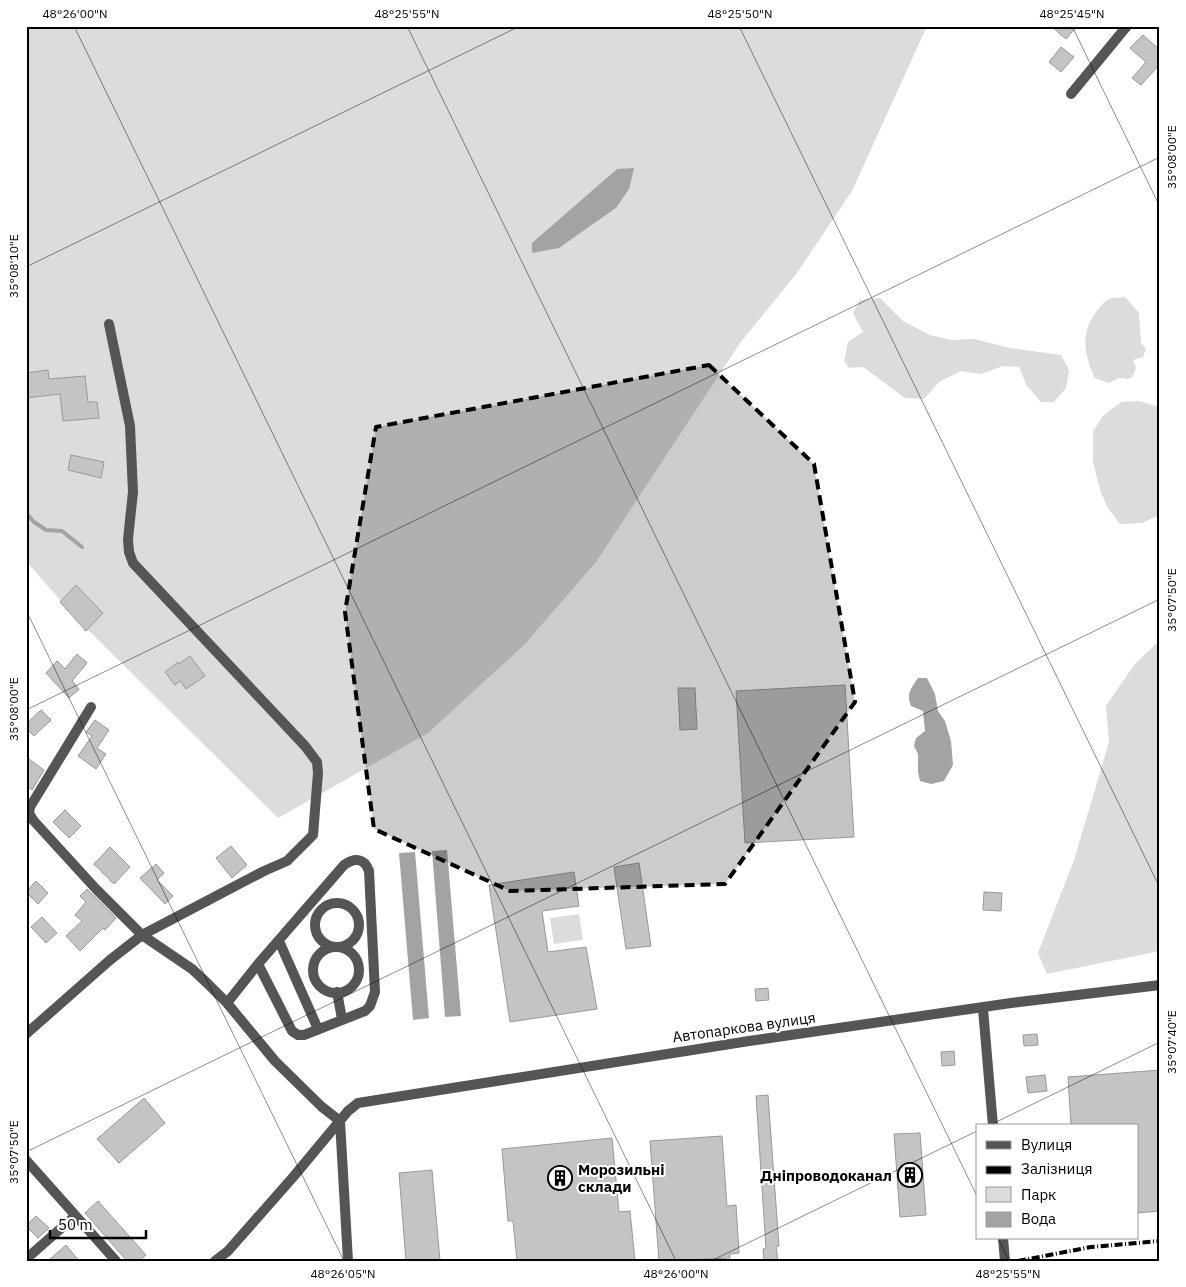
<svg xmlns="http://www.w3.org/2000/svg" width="1186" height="1287" viewBox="0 0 1186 1287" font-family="'IBM Plex Sans',sans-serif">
  <rect width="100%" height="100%" fill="#fff"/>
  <path fill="#dcdcdc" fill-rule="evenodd" d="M26 26H927L852 191 797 273 740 343 596 562 524 645 428 733 278 818 74 616 26 561ZM617 169 616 208 559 248 592 192Z
    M1125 297 1139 313 1141 343 1146 349 1143 357 1133 360 1136 368 1132 377 1128 379 1119 378 1109 383 1095 378C1084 355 1080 334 1096 312 1099 308 1104 301 1109 299 1114 297 1121 298 1125 297Z
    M880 298 903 321 930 335 952 340 974 339 1010 348 1061 355 1069 370 1066 388 1054 402H1041L1027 386 1019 367 1003 366 981 374 961 371 939 382 924 399 905 398 863 367 849 368 844 361 848 342 863 332 853 313 860 300Z
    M1139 401 1160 407V515L1142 523 1120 524 1108 508 1101 493 1093 462V431L1103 416 1121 402Z
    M1160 640V951L1047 974 1038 953 1074 860 1109 742 1106 706 1134 665Z
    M579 914 583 940 554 944 550 918Z"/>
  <path fill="#a3a3a3" d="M634 168 629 189 616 208 559 248 532 253V243L617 169Z
    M918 678H927L935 694 938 711 945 721 951 741 953 765 944 781 931 784 920 781 918 772V754L914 746 916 738 925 731 923 711 911 706C906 694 911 688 918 678Z
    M447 850 461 1016 445 1017 432 851Z
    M415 852 429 1018 413 1020 399 853Z"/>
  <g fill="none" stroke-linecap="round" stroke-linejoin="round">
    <path stroke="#a3a3a3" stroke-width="4" d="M26 513 34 522 46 530 62 531 82 547"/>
  </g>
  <path fill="#c4c4c4" stroke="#999" d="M1051 26H1077L1066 39Z
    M1143 35 1160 50V64L1141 85 1132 78 1146 62 1130 48Z
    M1061 47 1074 57 1061 72 1049 62Z
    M48 370 49 379 85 376 88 402H97L99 418 63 421 60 394 26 398V373Z
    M71 455 104 462 101 478 68 470Z
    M76 585 103 613 86 631 60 602Z
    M77 654 87 663 72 681 79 689 69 698 46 673 57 661 65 669Z
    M190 656 205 676 186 689 180 681 175 685 165 672 178 662 179 664Z
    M845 685 854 837 745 843 736 691Z
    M678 688H695L697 729 680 730Z
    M41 710 51 720 34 736 26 728V724Z
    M95 720 109 730 97 748 106 754 96 769 78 756 92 736 86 732Z
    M26 757 44 770 32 790 26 786Z
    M65 810 81 826 69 838 53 822Z
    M231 846 247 865 232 878 216 858Z
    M110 847 130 867 114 884 94 864Z
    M639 863 651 946 626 949 614 867Z
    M156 864 164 873 157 880 173 896 165 904 140 878Z
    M574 872 579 906 542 911 548 952 586 947 597 1009 510 1022 489 885Z
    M36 881 48 893 38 904 26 892Z
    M87 889 116 918 105 930 103 928 80 951 66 936 82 921 75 915 86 902 80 896Z
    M984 892 1002 893 1001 911 983 910Z
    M42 917 57 933 46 943 31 927Z
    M768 988 769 1000 756 1001 755 989Z
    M1037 1034 1038 1045 1024 1046 1023 1035Z
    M954 1051 955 1065 942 1066 941 1052Z
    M1160 1070V1211L1137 1213V1126H1071L1068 1077Z
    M1045 1075 1047 1091 1028 1093 1026 1077Z
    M768 1095 779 1246H776L778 1261H764L763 1249 766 1248 756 1096Z
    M144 1098 165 1123 119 1163 97 1139Z
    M920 1133 926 1215 900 1217 894 1134Z
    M722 1136 727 1206 736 1205 739 1253 730 1254V1258L659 1261 650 1141Z
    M612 1138 619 1212 630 1211 635 1261H517L513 1221H508L502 1149Z
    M432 1170 440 1261H406L399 1173Z
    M98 1201 146 1255 139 1261H127L85 1213Z
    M36 1216 49 1228 38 1238 26 1226Z
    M66 1245 79 1261H48Z"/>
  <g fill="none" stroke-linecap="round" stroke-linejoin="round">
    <path stroke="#555" stroke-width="10" d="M1071 94 1127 26
      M91 707 30 807 29 813 33 820 96 889 142 935 192 969 207 983 227 1003 275 1061 322 1107 340 1121
      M315 925a22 22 0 1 1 44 0a22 22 0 1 1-44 0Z
      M279 941 318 1029
      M313 970a23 23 0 1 1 46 0a23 23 0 1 1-46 0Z
      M337 992 342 1019
      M227 1003 258 964 344 865C354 858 364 857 369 871L375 992 370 1006 365 1011 304 1035H298L292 1031 258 964
      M983 1009 993 1126
      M26 1034 110 960 142 935 264 871 287 861 313 835 318 773 317 762 305 746 133 563 129 552 128 539 133 492 130 426 109 324
      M340 1121 348 1261
      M26 1160 116 1261
      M1003 1238 1005 1261
      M26 1259 75 1216
      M215 1261 228 1251 294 1176 348 1111 358 1103 749 1041 1011 1003 1160 985"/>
    <path stroke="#000" stroke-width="4" stroke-dasharray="8 2.5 1 2.5" stroke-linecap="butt" d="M1018 1261 1091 1247 1160 1241"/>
  </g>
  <path fill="#000" fill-opacity="0.2" stroke="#000" stroke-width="4" stroke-dasharray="10 6" stroke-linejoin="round" d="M709 365 814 464 855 702 725 884 510 891 374 829 345 612 376 427Z"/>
  <path fill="none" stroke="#000" stroke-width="1" stroke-opacity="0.45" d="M74 26 676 1261M407 26 977 1196M739 26 1160 888M1072 26 1160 207M26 267 520 26M26 610 344 1261M26 710 1160 157M988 1126 1160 1042M26 1152 1160 599M998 1238 1009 1261M711 1261 977 1131"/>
  <defs>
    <symbol id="building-ring" viewBox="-11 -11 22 22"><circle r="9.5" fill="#fff" stroke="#000" stroke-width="1.5"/><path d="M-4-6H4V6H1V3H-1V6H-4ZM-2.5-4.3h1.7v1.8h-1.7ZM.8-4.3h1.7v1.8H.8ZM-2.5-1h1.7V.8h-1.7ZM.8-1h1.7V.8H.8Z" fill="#000"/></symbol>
  </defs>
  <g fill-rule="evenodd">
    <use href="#building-ring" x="896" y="1161" width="28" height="28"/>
    <use href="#building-ring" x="546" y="1164" width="28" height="28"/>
  </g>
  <g text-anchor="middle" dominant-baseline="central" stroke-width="4" stroke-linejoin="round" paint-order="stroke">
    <g font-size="15" fill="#000" stroke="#fff">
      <text transform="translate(744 1027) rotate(-8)">Автопаркова вулиця</text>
    </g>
    <g font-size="15" font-weight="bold" fill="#000" stroke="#fff" text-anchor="start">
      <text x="578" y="1169">Морозильні<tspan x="578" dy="17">склади</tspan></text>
      <text x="892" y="1175" text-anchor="end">Дніпроводоканал</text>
    </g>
  </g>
  <rect width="1186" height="1287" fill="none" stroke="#ffffff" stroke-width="55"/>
  <rect x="976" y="1124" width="162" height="115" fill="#ffffff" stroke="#999999"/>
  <rect x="986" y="1141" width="25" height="8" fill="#555555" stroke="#999999"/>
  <text x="1021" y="1150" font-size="15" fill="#000000">Вулиця</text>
  <rect x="986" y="1166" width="25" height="8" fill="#000000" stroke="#999999"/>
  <text x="1021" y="1174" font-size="15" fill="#000000">Залізниця</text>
  <rect x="986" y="1187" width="25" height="15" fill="#dcdcdc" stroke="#999999"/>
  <text x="1021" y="1200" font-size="15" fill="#000000">Парк</text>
  <rect x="986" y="1212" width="25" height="15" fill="#a3a3a3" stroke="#999999"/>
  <text x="1021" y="1224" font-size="15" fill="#000000">Вода</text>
  <path d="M50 1230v8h96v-8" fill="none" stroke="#000000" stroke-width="2.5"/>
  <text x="58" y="1230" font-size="15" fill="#000000" stroke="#ffffff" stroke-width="4" paint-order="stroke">50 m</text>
  <rect x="28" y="28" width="1130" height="1232" fill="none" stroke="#000" stroke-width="2"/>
  <g font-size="12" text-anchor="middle" fill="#000">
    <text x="75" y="18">48°26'00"N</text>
    <text x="407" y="18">48°25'55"N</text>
    <text x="740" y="18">48°25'50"N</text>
    <text x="1072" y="18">48°25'45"N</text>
    <text transform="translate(1172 157) rotate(-90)" y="4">35°08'00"E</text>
    <text transform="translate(14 266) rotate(-90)" y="4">35°08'10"E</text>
    <text transform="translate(1172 600) rotate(-90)" y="4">35°07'50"E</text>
    <text transform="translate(14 709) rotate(-90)" y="4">35°08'00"E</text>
    <text transform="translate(1172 1042) rotate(-90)" y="4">35°07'40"E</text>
    <text transform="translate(14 1152) rotate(-90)" y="4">35°07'50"E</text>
    <text x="343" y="1278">48°26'05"N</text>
    <text x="676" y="1278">48°26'00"N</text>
    <text x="1008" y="1278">48°25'55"N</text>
  </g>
</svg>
